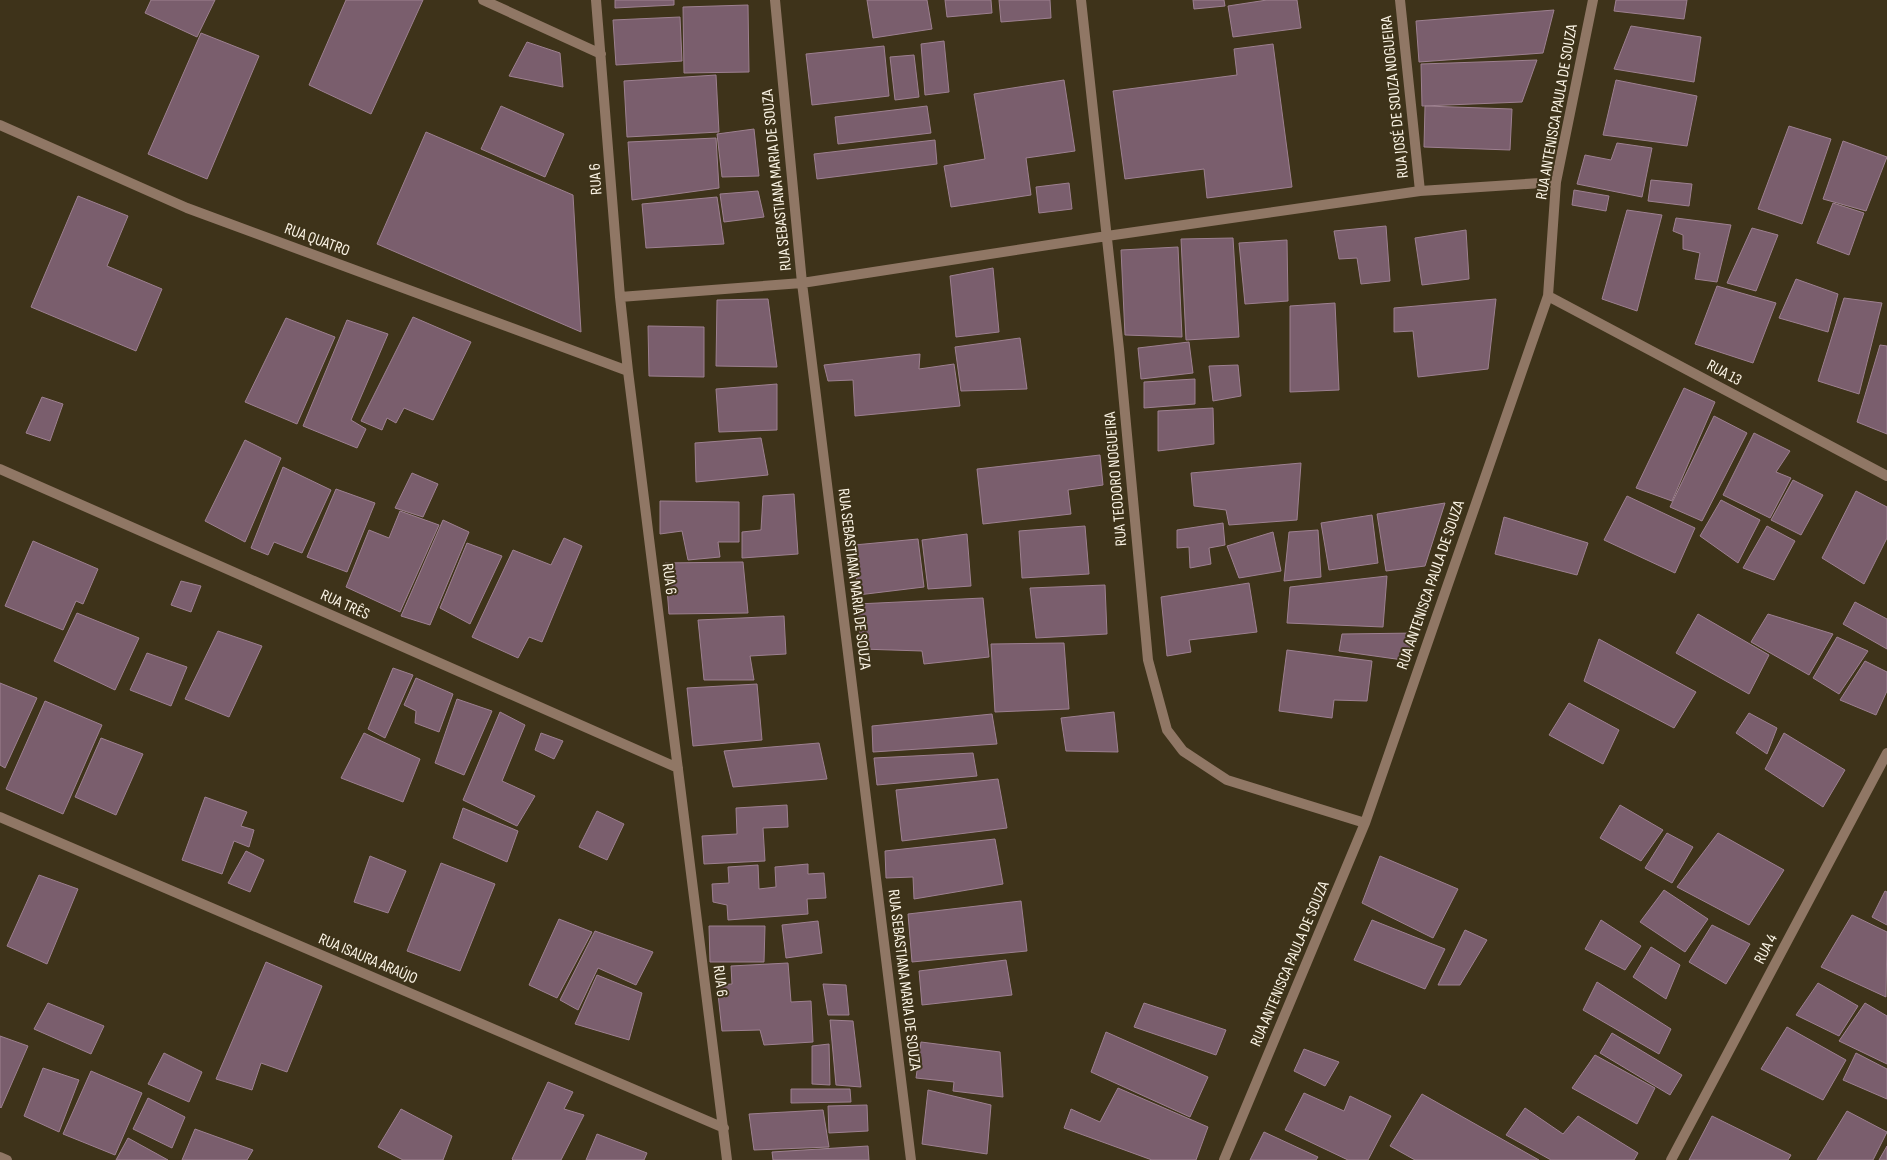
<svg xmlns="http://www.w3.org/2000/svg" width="1887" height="1160" viewBox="0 0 1887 1160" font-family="'Sofia Sans Condensed',sans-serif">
  <rect width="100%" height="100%" fill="#3e331a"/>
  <path fill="#7a5e6d" stroke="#9d8090" d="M151 0H215L197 37 145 13Z
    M346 0H423L371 114 309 85Z
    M615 0H674V5L615 8Z
    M867 0H927L932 29 873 38Z
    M945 0H991L992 13 947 17Z
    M999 0H1050L1051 18 1001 22Z
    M1193 0H1224L1225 6 1194 9Z
    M1267 0H1297L1301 28 1233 37 1228 6Z
    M1616 0H1687L1684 19 1614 11Z
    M748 5 749 72 684 73 683 7Z
    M1554 10 1543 53 1419 62 1416 21Z
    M680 17 682 61 616 65 613 20Z
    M1631 26 1701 37 1694 82 1614 69Z
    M201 33 259 56 207 179 148 154Z
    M944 41 949 92 925 95 921 44Z
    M527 42 560 53 563 87 509 76Z
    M1273 44 1292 187 1207 198 1204 169 1125 179 1113 91 1237 75 1234 49Z
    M884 46 889 96 812 105 806 54Z
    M914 55 919 97 895 100 890 57Z
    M1537 60 1522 102 1422 106 1421 64Z
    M716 75 719 132 627 137 624 81Z
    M1064 80 1075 151 1026 158 1031 195 951 207 944 166 985 159 974 94Z
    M1616 80 1697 96 1687 146 1603 135Z
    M501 106 564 134 545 177 481 149Z
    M927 106 931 133 838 144 835 117Z
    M1425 106 1512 109 1510 150 1424 147Z
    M1789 126 1831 139 1802 224 1758 209Z
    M754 129 759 176 722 177 717 134Z
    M426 132 573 195 581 332 377 244Z
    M716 138 719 188 632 200 628 142Z
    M935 140 937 164 817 179 814 154Z
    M1843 141 1887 157 1866 211 1823 199Z
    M1617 143 1652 148 1642 197 1577 184 1585 155 1611 160Z
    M1651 180 1692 184 1689 206 1648 201Z
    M1069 183 1072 209 1039 213 1036 187Z
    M1574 190 1609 196 1606 211 1572 205Z
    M758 191 764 217 724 222 720 194Z
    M78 196 128 216 107 266 162 289 136 351 31 307Z
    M717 197 724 244 646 248 642 204Z
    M1833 203 1864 213 1849 255 1817 243Z
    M1627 210 1662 215 1637 311 1602 299Z
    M1676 218 1731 225 1717 282 1695 279 1700 253 1683 249V235L1673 231Z
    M1386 226 1390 281 1361 284 1357 258 1339 259 1334 231Z
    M1752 228 1778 235 1756 291 1727 283Z
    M1466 230 1469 279 1422 285 1415 238Z
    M1233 238 1239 337 1186 340 1181 239Z
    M1287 240 1288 301 1245 304 1239 243Z
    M1178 247 1182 337 1125 335 1121 250Z
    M993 268 999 332 956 337 950 276Z
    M1796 279 1838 294 1828 332 1779 318Z
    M1717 286 1776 303 1753 363 1695 344Z
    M1844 298 1882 303 1859 394 1818 381Z
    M768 299 777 367 716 366 717 300Z
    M1496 299 1488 369 1418 377 1413 331 1394 332V308Z
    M1335 303 1339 390 1290 392V306Z
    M413 317 471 342 433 420 404 408 396 423 387 418 382 430 361 421Z
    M286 318 335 337 297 424 245 402Z
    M347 320 388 334 351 420 366 429 357 448 303 426Z
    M648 326 704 327V377L649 376Z
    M1020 338 1027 389 961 391 955 347Z
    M1189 342 1193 373 1141 379 1138 348Z
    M1880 345 1887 346V434L1857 422Z
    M920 354 919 369 954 364 960 406 855 416 853 380 828 381 824 365Z
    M1238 365 1241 396 1213 401 1209 366Z
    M1195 379V404L1144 408V382Z
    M777 384V430L719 432 716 389Z
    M1684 388 1715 402 1672 501 1636 488Z
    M42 397 63 404 50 441 26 433Z
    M1213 408 1214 444 1158 451V411Z
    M1714 416 1747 433 1702 521 1670 507Z
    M1754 433 1790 451 1776 472 1791 478 1770 518 1723 495Z
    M761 438 768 475 696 482 695 443Z
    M245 440 281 458 245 542 205 521Z
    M1100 455 1103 485 1068 490 1071 514 983 524 977 469Z
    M1301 463 1297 520 1229 525 1226 510 1194 506 1191 473Z
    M283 467 331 490 302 553 274 542 268 555 251 548Z
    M412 473 438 484 423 517 395 508Z
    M1793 480 1823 495 1801 535 1771 520Z
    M336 489 375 503 347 572 307 557Z
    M1856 491 1887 507V538L1864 584 1822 558Z
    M794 494 798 554 742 558V532L761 530 763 496Z
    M1627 496 1695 528 1675 573 1604 540Z
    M1721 500 1760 520 1738 563 1700 536Z
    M660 501 739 502V542H718L720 557 688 560 682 531 660 534Z
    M1445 503 1425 566 1386 571 1377 514Z
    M400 511 439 525 400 612 346 587 369 530 389 538Z
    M1372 515 1378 563 1329 570 1321 523Z
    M1504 517 1588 543 1577 575 1495 554Z
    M443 520 469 532 430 625 401 616Z
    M1223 523 1225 545 1209 548 1211 564 1190 568 1189 547 1177 548V530Z
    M1085 526 1089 574 1022 578 1019 531Z
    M1767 526 1795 541 1774 580 1743 568Z
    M1318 530 1321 577 1284 581 1289 532Z
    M1273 532 1281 571 1239 578 1227 546Z
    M967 534 971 586 928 589 922 540Z
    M564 538 582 546 542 642 529 637 518 658 472 637 513 550 551 565Z
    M918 539 924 587 858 595 854 545Z
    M33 541 98 569 83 604 76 601 63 630 5 606Z
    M467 543 502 556 470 624 440 608Z
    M743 562 748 613 669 614 665 563Z
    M1387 576 1383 627 1287 623 1290 587Z
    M181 581 201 586 191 612 171 605Z
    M1249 583 1257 632 1189 640 1191 652 1167 656 1161 597Z
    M1105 585 1107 634 1036 638 1030 588Z
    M983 598 989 657 924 664 922 651 861 649 857 604Z
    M1855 602 1887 619V649L1843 624Z
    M77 613 139 638 115 690 54 661Z
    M1698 614 1769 655 1749 694 1676 653Z
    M1768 614 1833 634 1809 675 1751 642Z
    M784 616 786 654 750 656 754 680H704L698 620Z
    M218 631 262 646 229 717 185 699Z
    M1417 633 1403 660 1339 651 1342 634Z
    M1837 637 1868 651 1839 694 1813 678Z
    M1599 639 1696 692 1674 728 1584 681Z
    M1064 643 1069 709 995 712 991 644Z
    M1287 650 1372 661 1367 701 1334 700 1332 718 1279 711Z
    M147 653 187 667 171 706 130 690Z
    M1865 661 1887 672V691L1876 715 1840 700Z
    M393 668 413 675 385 738 368 729Z
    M416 678 453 694 439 732 415 723 416 711 404 705Z
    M0 683 37 698 5 768 0 765Z
    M757 684 762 740 693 746 687 688Z
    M457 699 492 711 464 775 435 763Z
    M45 701 102 725 63 814 6 789Z
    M1569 703 1619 730 1603 764 1549 735Z
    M500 712 525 725 502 781 535 796 517 826 463 800Z
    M1114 712 1118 752 1066 751 1061 718Z
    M1749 713 1777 728 1767 754 1736 733Z
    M992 714 997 744 873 752 872 726Z
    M364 733 420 759 403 802 341 778Z
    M541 733 563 741 554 759 535 750Z
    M1784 733 1845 770 1823 807 1765 769Z
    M101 738 143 754 116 815 75 797Z
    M819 743 827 779 733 787 724 751Z
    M973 753 977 776 877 785 874 758Z
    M998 779 1007 828 902 841 896 790Z
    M205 797 247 812 241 826 254 830 249 847 234 841 222 874 182 860Z
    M787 805 788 827 763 828 765 861 704 864 702 836 737 834 736 808Z
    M1620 805 1663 830 1641 861 1600 838Z
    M463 808 518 831 507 862 453 838Z
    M597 811 624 824 607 860 579 847Z
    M1667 833 1693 847 1672 883 1645 868Z
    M1718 833 1784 870 1749 925 1677 887Z
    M995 839 1003 884 914 899 913 877 886 878 885 851Z
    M246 851 264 860 250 892 228 883Z
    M370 856 406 871 388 913 354 902Z
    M1380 856 1458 889 1433 938 1362 903Z
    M441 863 495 884 460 971 407 951Z
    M808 864V874L824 873 826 898 807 899 808 914 728 920 727 905 713 902 712 884 729 883 728 867 758 865 759 889 776 887 775 867Z
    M39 875 78 889 47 964 7 946Z
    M1664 890 1708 919 1685 952 1640 922Z
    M1885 891 1887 892V925L1872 917Z
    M1021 901 1027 951 912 962 908 914Z
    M1852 915 1887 932 1886 997 1821 967Z
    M559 919 592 932 557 998 529 985Z
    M1372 920 1445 949 1425 989 1354 960Z
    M1601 920 1641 946 1625 970 1585 949Z
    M818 921 822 953 786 958 782 925Z
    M1712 925 1750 944 1726 984 1689 962Z
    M709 926H765L764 962H710Z
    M1465 930 1487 940 1460 985H1438Z
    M595 931 653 952 636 985 598 968 578 1010 560 1000Z
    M1651 947 1680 965 1666 999 1633 977Z
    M1006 960 1012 995 922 1005 919 971Z
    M266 962 322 986 287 1072 261 1063 252 1090 216 1079Z
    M788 963 791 1002 811 1001 813 1042 764 1045 760 1030 722 1031 717 985 732 984 731 966Z
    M597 975 642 993 629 1040 575 1024Z
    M1597 982 1671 1029 1659 1054 1583 1010Z
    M1818 983 1858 1006 1839 1036 1796 1015Z
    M823 984 846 985 849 1015H828Z
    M48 1003 104 1026 91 1054 34 1029Z
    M1144 1003 1226 1030 1216 1055 1134 1027Z
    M1865 1003 1887 1016V1064L1839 1041Z
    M830 1020 853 1021 861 1087 836 1085Z
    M1787 1027 1846 1060 1823 1100 1761 1069Z
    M1106 1032 1208 1077 1190 1117 1091 1072Z
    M1612 1033 1682 1075 1670 1095 1600 1053Z
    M0 1036 28 1046 1 1108 0 1107Z
    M921 1042 1000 1052 1003 1097 953 1091 954 1082 916 1078Z
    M829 1044 830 1085 812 1084V1046Z
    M1304 1049 1339 1062 1325 1086 1294 1071Z
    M164 1053 202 1072 189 1102 148 1084Z
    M1856 1053 1887 1069V1099L1843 1080Z
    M1595 1055 1655 1088 1637 1124 1572 1088Z
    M43 1068 79 1080 59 1132 24 1116Z
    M91 1071 142 1093 115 1155 63 1134Z
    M548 1082 573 1092 564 1109 584 1115 561 1160H513L512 1159Z
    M1118 1088 1208 1127 1196 1160H1152L1064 1128 1071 1109 1100 1122Z
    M791 1089H850L851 1102 791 1103Z
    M928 1090 991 1105 987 1154 922 1144Z
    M1304 1093 1344 1111 1350 1096 1391 1116 1368 1160H1348L1285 1130Z
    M1422 1094 1539 1160H1415L1390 1146Z
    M148 1098 185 1117 172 1148 133 1129Z
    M867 1105 868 1131 829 1133 828 1106Z
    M1525 1108 1563 1134 1578 1116 1638 1153 1634 1160H1551L1506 1135Z
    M401 1109 452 1136 443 1160H403L378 1147Z
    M823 1110 829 1147 754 1150 749 1114Z
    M1847 1111 1887 1132 1873 1160H1817Z
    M1712 1116 1791 1155 1788 1160H1689Z
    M195 1129 253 1150 247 1160H182Z
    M1264 1132 1318 1157 1316 1160H1250Z
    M597 1134 647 1153 644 1160H586Z
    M128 1138 168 1160H116Z
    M868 1146 869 1160H773L772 1152Z
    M1887 1146V1160H1879Z"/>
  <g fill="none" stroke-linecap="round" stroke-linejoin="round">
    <path stroke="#907765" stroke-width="10" d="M483 0 601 54
      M596 0 620 297 628 371 727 1160
      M775 0 802 283 911 1160
      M1081 0 1119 349 1148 660 1167 730 1183 751 1227 780 1365 823
      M1400 0 1420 191
      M0 125 187 208 628 371
      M1548 296 1887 476
      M620 297 802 283 1107 236 1420 191 1556 182
      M0 469 678 768
      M0 817 724 1128
      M0 1157 7 1160
      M1224 1160 1365 823 1548 296 1556 182 1593 0
      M1671 1160 1887 753"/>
  </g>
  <g text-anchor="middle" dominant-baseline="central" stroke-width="4" stroke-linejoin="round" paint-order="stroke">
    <g font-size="16" fill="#fbf4e5" stroke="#3e331a">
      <text transform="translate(1395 97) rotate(-96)">RUA JOSÉ DE SOUZA NOGUEIRA</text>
      <text transform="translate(1557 112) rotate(-80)">RUA ANTENISCA PAULA DE SOUZA</text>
      <text transform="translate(596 179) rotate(-94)">RUA 6</text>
      <text transform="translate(777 180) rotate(-96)">RUA SEBASTIANA MARIA DE SOUZA</text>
      <text transform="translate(317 240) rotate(20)">RUA QUATRO</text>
      <text transform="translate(1724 373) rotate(28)">RUA 13</text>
      <text transform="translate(1116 479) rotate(-95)">RUA TEODORO NOGUEIRA</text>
      <text transform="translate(669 579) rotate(83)">RUA 6</text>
      <text transform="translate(854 579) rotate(83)">RUA SEBASTIANA MARIA DE SOUZA</text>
      <text transform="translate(1431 585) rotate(-71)">RUA ANTENISCA PAULA DE SOUZA</text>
      <text transform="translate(345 605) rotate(24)">RUA TRÊS</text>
      <text transform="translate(1766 949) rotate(-62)">RUA 4</text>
      <text transform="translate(368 959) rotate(23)">RUA ISAURA ARAÚJO</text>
      <text transform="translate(1290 964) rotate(-67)">RUA ANTENISCA PAULA DE SOUZA</text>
      <text transform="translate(904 980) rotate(83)">RUA SEBASTIANA MARIA DE SOUZA</text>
      <text transform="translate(720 981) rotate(83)">RUA 6</text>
    </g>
  </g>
</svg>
